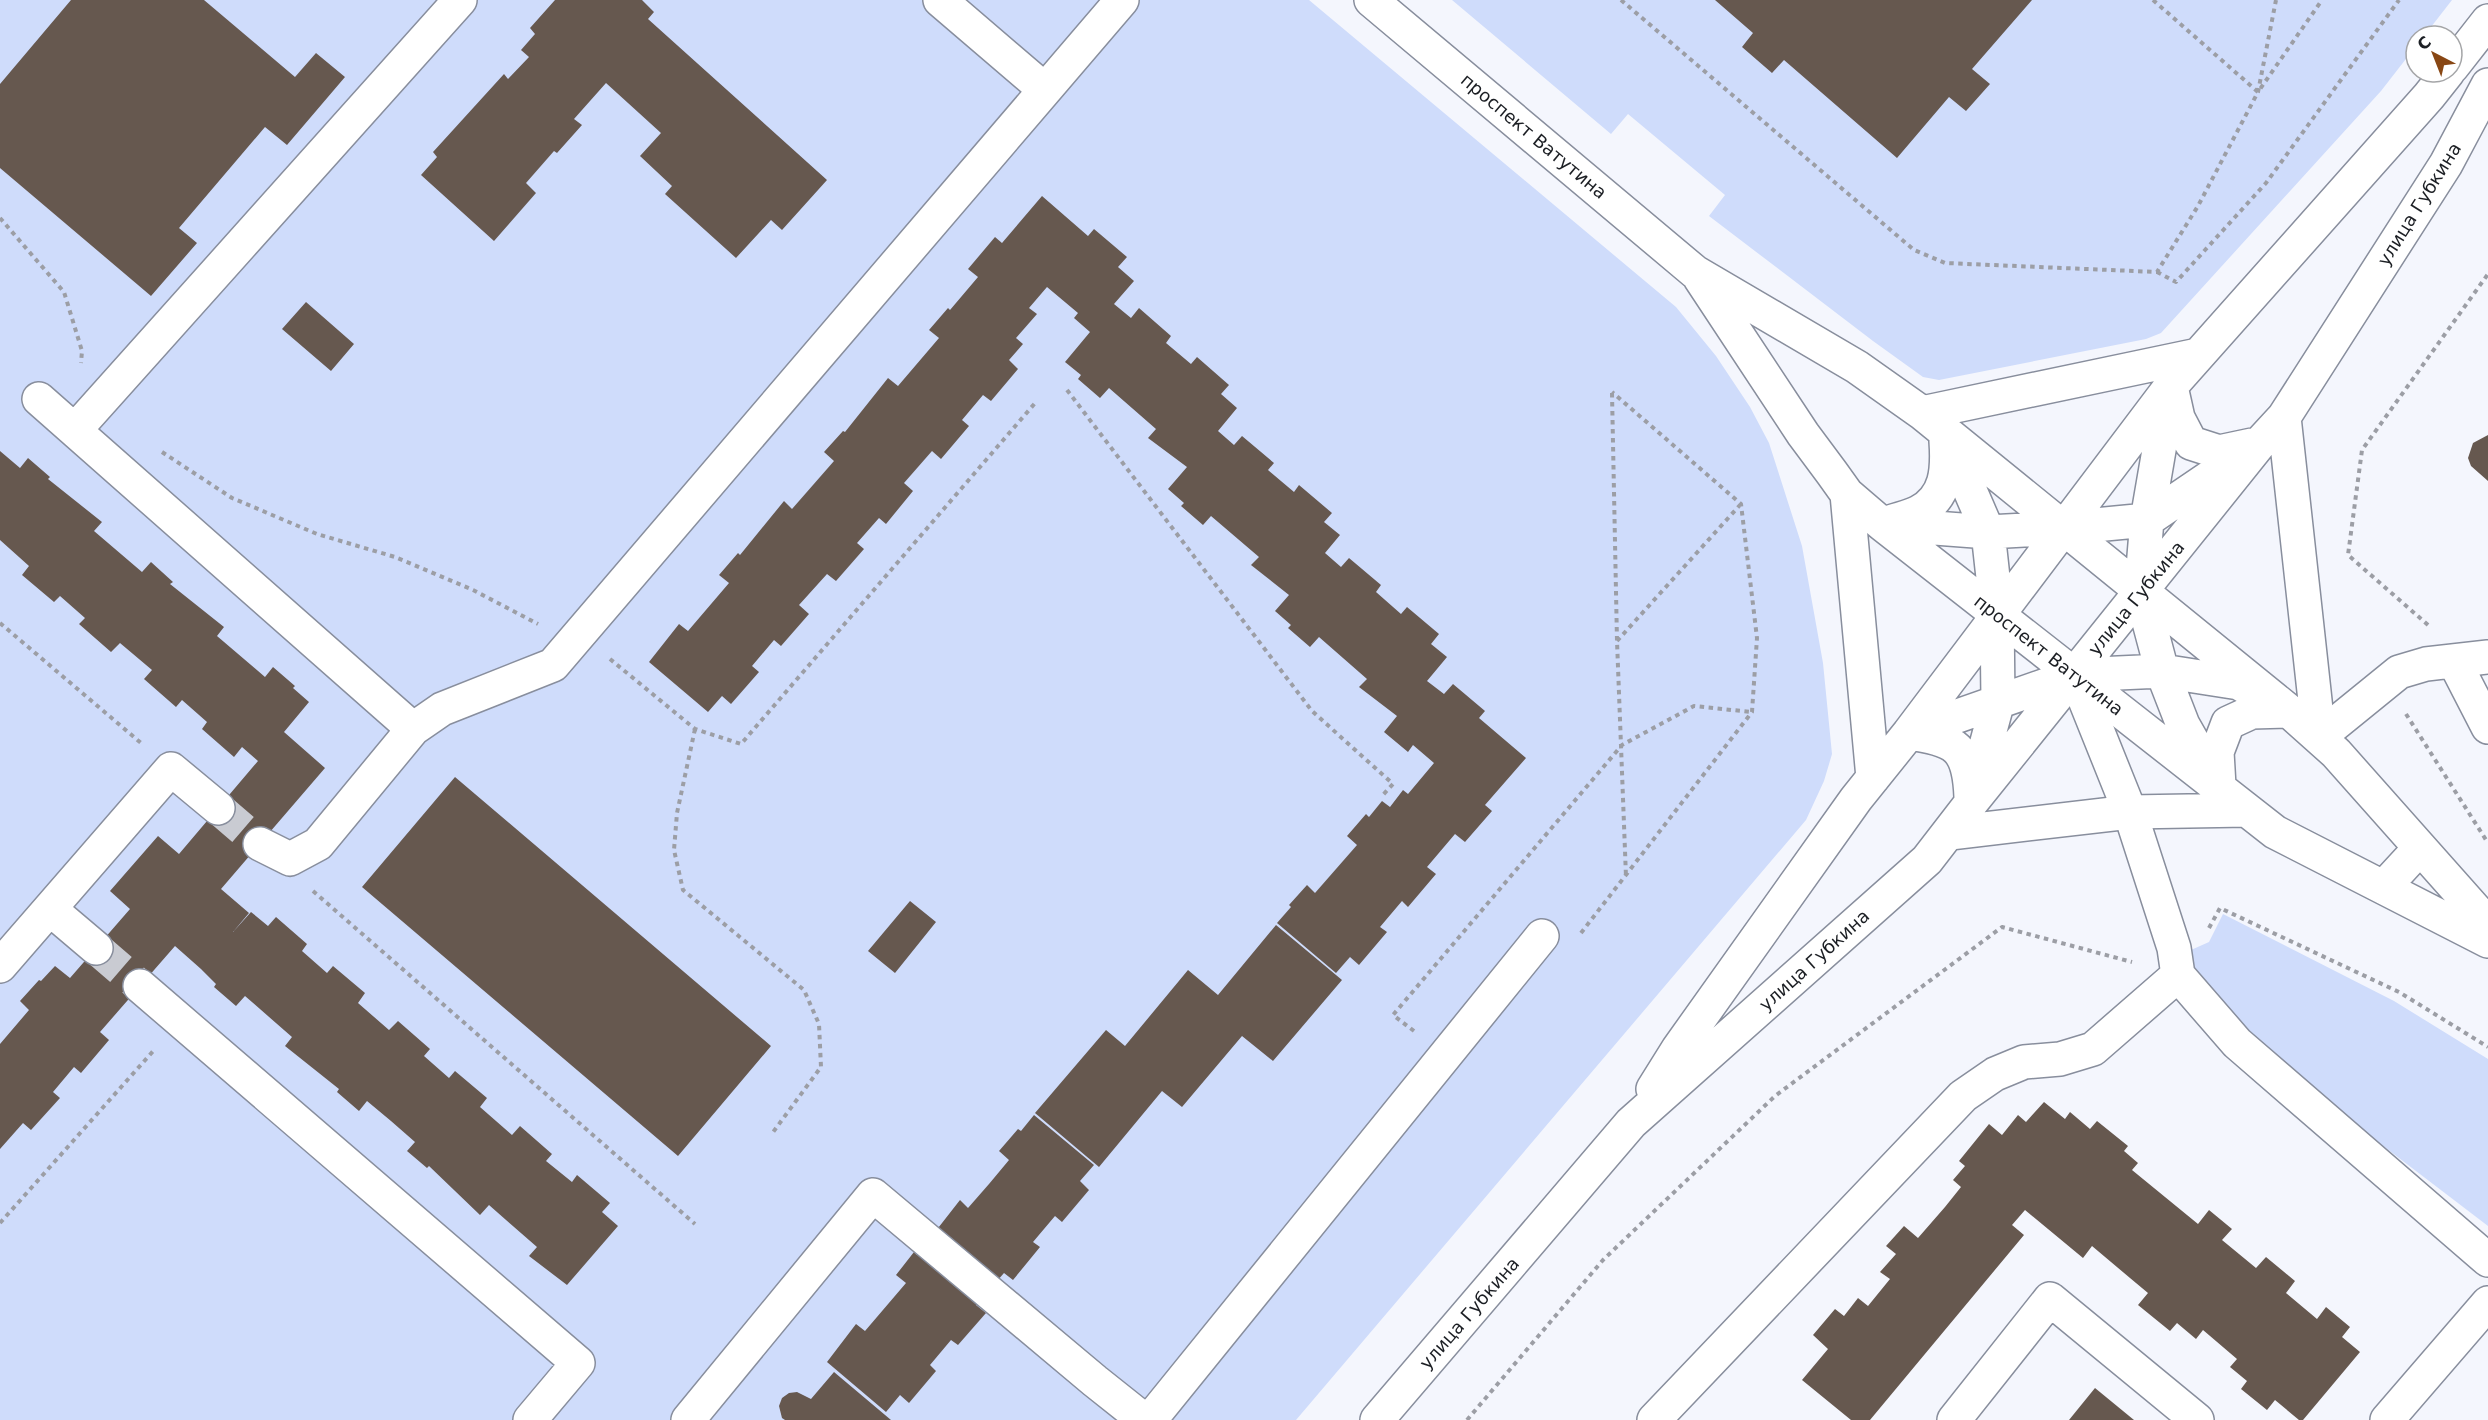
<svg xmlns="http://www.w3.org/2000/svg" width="2488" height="1420" viewBox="0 0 2488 1420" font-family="'DejaVu Sans',sans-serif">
  <rect width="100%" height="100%" fill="#f4f6fd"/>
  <path fill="#cfdcfb" d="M0 0H1309L1676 307 1716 356 1750 407 1769 443 1802 546 1823 663 1832 754 1824 781 1806 820 1296 1420H0Z
    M1452 0H2452L2424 36H2416V46L2381 91 2161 333 2146 339 1939 380 1923 377 1873 341 1709 216 1725 195 1628 114 1611 134Z
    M2223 914 2394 1001 2488 1059V1226L2242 1038 2182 954 2209 942Z"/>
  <path fill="#66584f" d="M71 0H204L295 77 316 53 345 77 287 145 265 127 179 228 197 243 151 296 0 168V84Z
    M555 0H642L654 12 648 19 827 180 782 230 771 220 736 258 665 194 672 186 640 156 661 133 606 83 574 119 582 125 557 153 554 151 526 183 536 193 494 241 421 175 437 157 433 152 504 74 508 79 529 57 521 50 535 34 530 28Z
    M1715 0H2032L1972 69 1990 84 1966 111 1949 97 1897 158 1784 60 1772 73 1742 47 1753 33Z
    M1042 196 1088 236 1094 229 1127 257 1118 267 1134 281 1114 304 1131 318 1139 308 1171 336 1166 343 1191 364 1197 357 1229 385 1221 394 1237 408 1218 431 1234 445 1242 436 1274 463 1268 470 1294 492 1299 485 1332 513 1324 522 1340 535 1325 553 1341 567 1349 558 1381 585 1376 592 1401 614 1407 607 1439 634 1431 644 1447 657 1427 681 1444 694 1453 684 1485 711 1479 718 1526 758 1485 805 1492 811 1465 842 1455 834 1427 867 1436 874 1408 907 1402 901 1380 927 1387 932 1359 965 1350 957 1336 973 1277 923 1291 907 1289 905 1307 885 1315 893 1357 845 1347 836 1366 814 1369 817 1382 801 1390 807 1403 790 1408 794 1434 763 1413 745 1408 752 1384 732 1397 716 1359 687 1367 679 1319 637 1310 647 1288 628 1291 625 1275 611 1289 595 1251 565 1259 557 1211 516 1203 525 1181 506 1184 503 1168 489 1187 467 1148 438 1156 429 1109 388 1100 398 1078 379 1081 375 1065 362 1090 332 1074 318 1078 313 1047 287 1029 308 1037 314 1016 338 1023 344 1009 360 1018 369 991 401 983 395 962 420 969 426 941 459 932 451 904 483 913 491 886 524 879 518 857 543 864 549 836 581 827 574 799 605 809 614 781 646 774 640 752 666 759 672 731 704 722 696 708 712 649 662 679 624 688 631 729 583 719 575 738 553 740 555 784 501 792 509 834 461 824 452 843 431 845 432 888 378 898 386 939 338 929 330 948 308 950 310 978 277 968 269 995 237 1002 243Z
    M306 302 354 344 331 371 282 329Z
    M2488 435V481L2471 466 2468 458 2473 443Z
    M0 451 20 468 28 458 50 477 48 479 102 522 94 531 142 572 151 562 173 582 170 584 224 627 217 636 265 677 273 667 295 686 293 688 309 702 284 732 325 768 221 889 249 913 233 932 251 912 268 926 276 917 307 944 302 951 327 973 333 966 365 993 358 1003 389 1030 398 1021 430 1049 424 1056 449 1078 455 1071 487 1098 480 1107 512 1135 520 1126 552 1154 546 1161 572 1182 577 1175 610 1203 602 1212 618 1226 567 1285 529 1256 537 1247 489 1205 480 1215 429 1166 427 1168 407 1151 415 1142 391 1121 367 1101 359 1111 337 1092 339 1089 285 1046 292 1037 245 996 236 1006 214 987 216 984 201 969 175 946 100 1032 109 1040 81 1073 74 1067 53 1092 60 1098 31 1130 23 1123 0 1149V1044L29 1010 20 1001 39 980 41 981 55 966 70 978 130 909 110 891 158 836 179 854 258 761 242 747 234 757 202 729 207 722 182 700 176 707 144 679 152 670 120 643 111 652 79 624 85 618 60 596 54 602 22 575 29 566 0 540Z
    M455 777 771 1046 678 1156 362 887Z
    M910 901 936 922 895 973 868 951Z
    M1276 925 1342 980 1273 1061 1242 1036 1182 1107 1162 1091 1099 1167 1035 1113 1106 1030 1125 1046 1188 970 1218 995Z
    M2044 1102 2065 1119 2070 1112 2090 1129 2097 1121 2128 1146 2124 1151 2138 1163 2132 1170 2198 1224 2209 1210 2232 1229 2222 1240 2256 1268 2266 1257 2295 1281 2286 1293 2317 1319 2326 1307 2350 1327 2342 1337 2360 1352 2303 1420H2299L2275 1400 2267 1410 2241 1389 2247 1381 2230 1367 2237 1359 2203 1330 2196 1339 2177 1323 2170 1331 2138 1305 2148 1293 2130 1278 2092 1246 2083 1258 2025 1210 2012 1225 2024 1235 1870 1420H1851L1802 1380 1828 1349 1813 1335 1835 1309 1844 1316 1858 1298 1868 1306 1890 1279 1880 1272 1896 1254 1886 1246 1904 1226 1918 1238 1945 1207 1961 1187 1953 1180 1965 1166 1959 1161 1989 1124 2002 1135 2018 1115 2026 1122Z
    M1034 1115 1094 1165 1080 1181 1089 1190 1062 1222 1055 1216 1033 1242 1040 1247 1013 1280 1004 1273 976 1305 986 1313 958 1345 951 1340 930 1365 936 1371 909 1403 900 1395 886 1412 827 1362 856 1324 865 1331 906 1283 896 1275 914 1252 917 1255 960 1200 968 1208 989 1184 1009 1160 999 1151 1018 1129 1021 1131Z
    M834 1372 891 1420H785L782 1418 779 1406 782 1398 789 1393 797 1392 811 1399Z
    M2095 1388 2134 1420H2069Z"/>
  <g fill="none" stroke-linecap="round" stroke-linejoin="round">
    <path stroke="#c9cbd2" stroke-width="33" stroke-dasharray="33 16" stroke-linecap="butt" d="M218 808 260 844
      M96 948 140 986"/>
    <defs>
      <path id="minor" d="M1045 90 1122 0
        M39 399 413 729
        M75 430 460 0
        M2454 661 2488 727
        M2075 675 2130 812 2174 948 2178 975 2237 1043 2488 1260
        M2319 737 2399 672 2426 664 2488 657
        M260 844 290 859 318 844 413 729 442 709 553 665 1045 90 940 0
        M50 909 96 948
        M0 966 171 769 218 808
        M140 986 578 1363 530 1420
        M688 1420 873 1195 1095 1381 1144 1420
        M1150 1420 1542 936
        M1654 1420 1963 1096 1995 1074 2024 1062 2060 1059 2093 1049 2178 975
        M1954 1420 2050 1299 2197 1420
        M2387 1420 2488 1303"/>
      <path id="major" d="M1371 0 1695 272 1857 367 1922 413 2289 711 2336 753 2488 924
        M2452 67 2488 21
        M1700 278 1803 434 1832 473 1847 494 1882 524 2275 832 2488 941
        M2172 391 2178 418 2191 443 2219 452 2252 445
        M2169 392 2147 520 2141 592 2162 671 2183 725 2211 774
        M1922 413 2198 355
        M2284 417 2319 737
        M1947 437 1988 532 1997 614 1998 701 1974 790
        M1847 494 1873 778
        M1887 523C1897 519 1910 517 1919 512 1947 497 1948 469 1946 441
        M1882 524 1988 532 2063 528 2147 520 2231 463
        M1909 733 2075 675 2162 671 2239 683 2254 692
        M1909 733C1956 740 1969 747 1971 797
        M2219 786 2217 752 2228 723 2252 712 2289 711
        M1950 833 2130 812 2247 810
        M2384 887 2420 848
        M1653 1089 1678 1049 1856 799 1909 733 2171 386 2429 96 2448 72
        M1377 1420 1631 1123 1927 860 1971 803 2260 443 2284 417 2446 164 2488 85"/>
    </defs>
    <use href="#minor" stroke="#888e9d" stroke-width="36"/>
    <use href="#major" stroke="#888e9d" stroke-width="36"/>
    <path stroke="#9c9ea5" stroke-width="4" stroke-dasharray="4.5 4.5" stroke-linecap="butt" d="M1621 0 1914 250 1945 263 2157 272 2198 206 2258 92 2276 0
      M2153 0 2258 92 2322 0
      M0 218 64 292 82 351 81 363
      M2157 272 2176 282 2266 183 2399 0
      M1067 390 1312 711 1393 784 1381 797
      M1612 393 1617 641 1626 877
      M162 452 232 498 317 534 395 557 473 590 538 624
      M0 623 141 743
      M2428 625 2348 555 2362 450 2488 274
      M1617 641 1740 505
      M610 659 695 729 741 744 1036 402
      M2406 714 2488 843
      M695 729 677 813 674 850 683 890 804 990 819 1024 821 1067 771 1135
      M313 891 695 1224
      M2209 928 2220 908 2399 992 2488 1047
      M1581 933 1752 712 1757 638 1741 504 1612 392
      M1414 1031 1393 1015 1622 745 1694 706 1751 712
      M0 1223 155 1049
      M1467 1420 1603 1260 1775 1096 2002 927 2132 962"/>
    <use href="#minor" stroke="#fff" stroke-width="33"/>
    <use href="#major" stroke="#fff" stroke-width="33"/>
  </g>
  <g text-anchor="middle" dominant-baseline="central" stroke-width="6" stroke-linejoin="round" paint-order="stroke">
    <g font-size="18" fill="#1c1f24" stroke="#fff">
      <text transform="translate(1534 136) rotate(40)">проспект Ватутина</text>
      <text transform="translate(2419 204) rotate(-58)">улица Губкина</text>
      <text transform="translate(2136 598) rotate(-51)">улица Губкина</text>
      <text transform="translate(2049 655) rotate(38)">проспект Ватутина</text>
      <text transform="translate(1814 960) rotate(-42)">улица Губкина</text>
      <text transform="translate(1469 1313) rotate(-49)">улица Губкина</text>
    </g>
  </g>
  <g transform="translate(2434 54) rotate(318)"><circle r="28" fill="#ffffff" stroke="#a4a5a7" stroke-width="1.5"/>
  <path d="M0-4.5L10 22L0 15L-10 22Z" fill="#884714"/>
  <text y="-9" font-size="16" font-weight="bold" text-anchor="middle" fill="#1c1f24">С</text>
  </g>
</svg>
